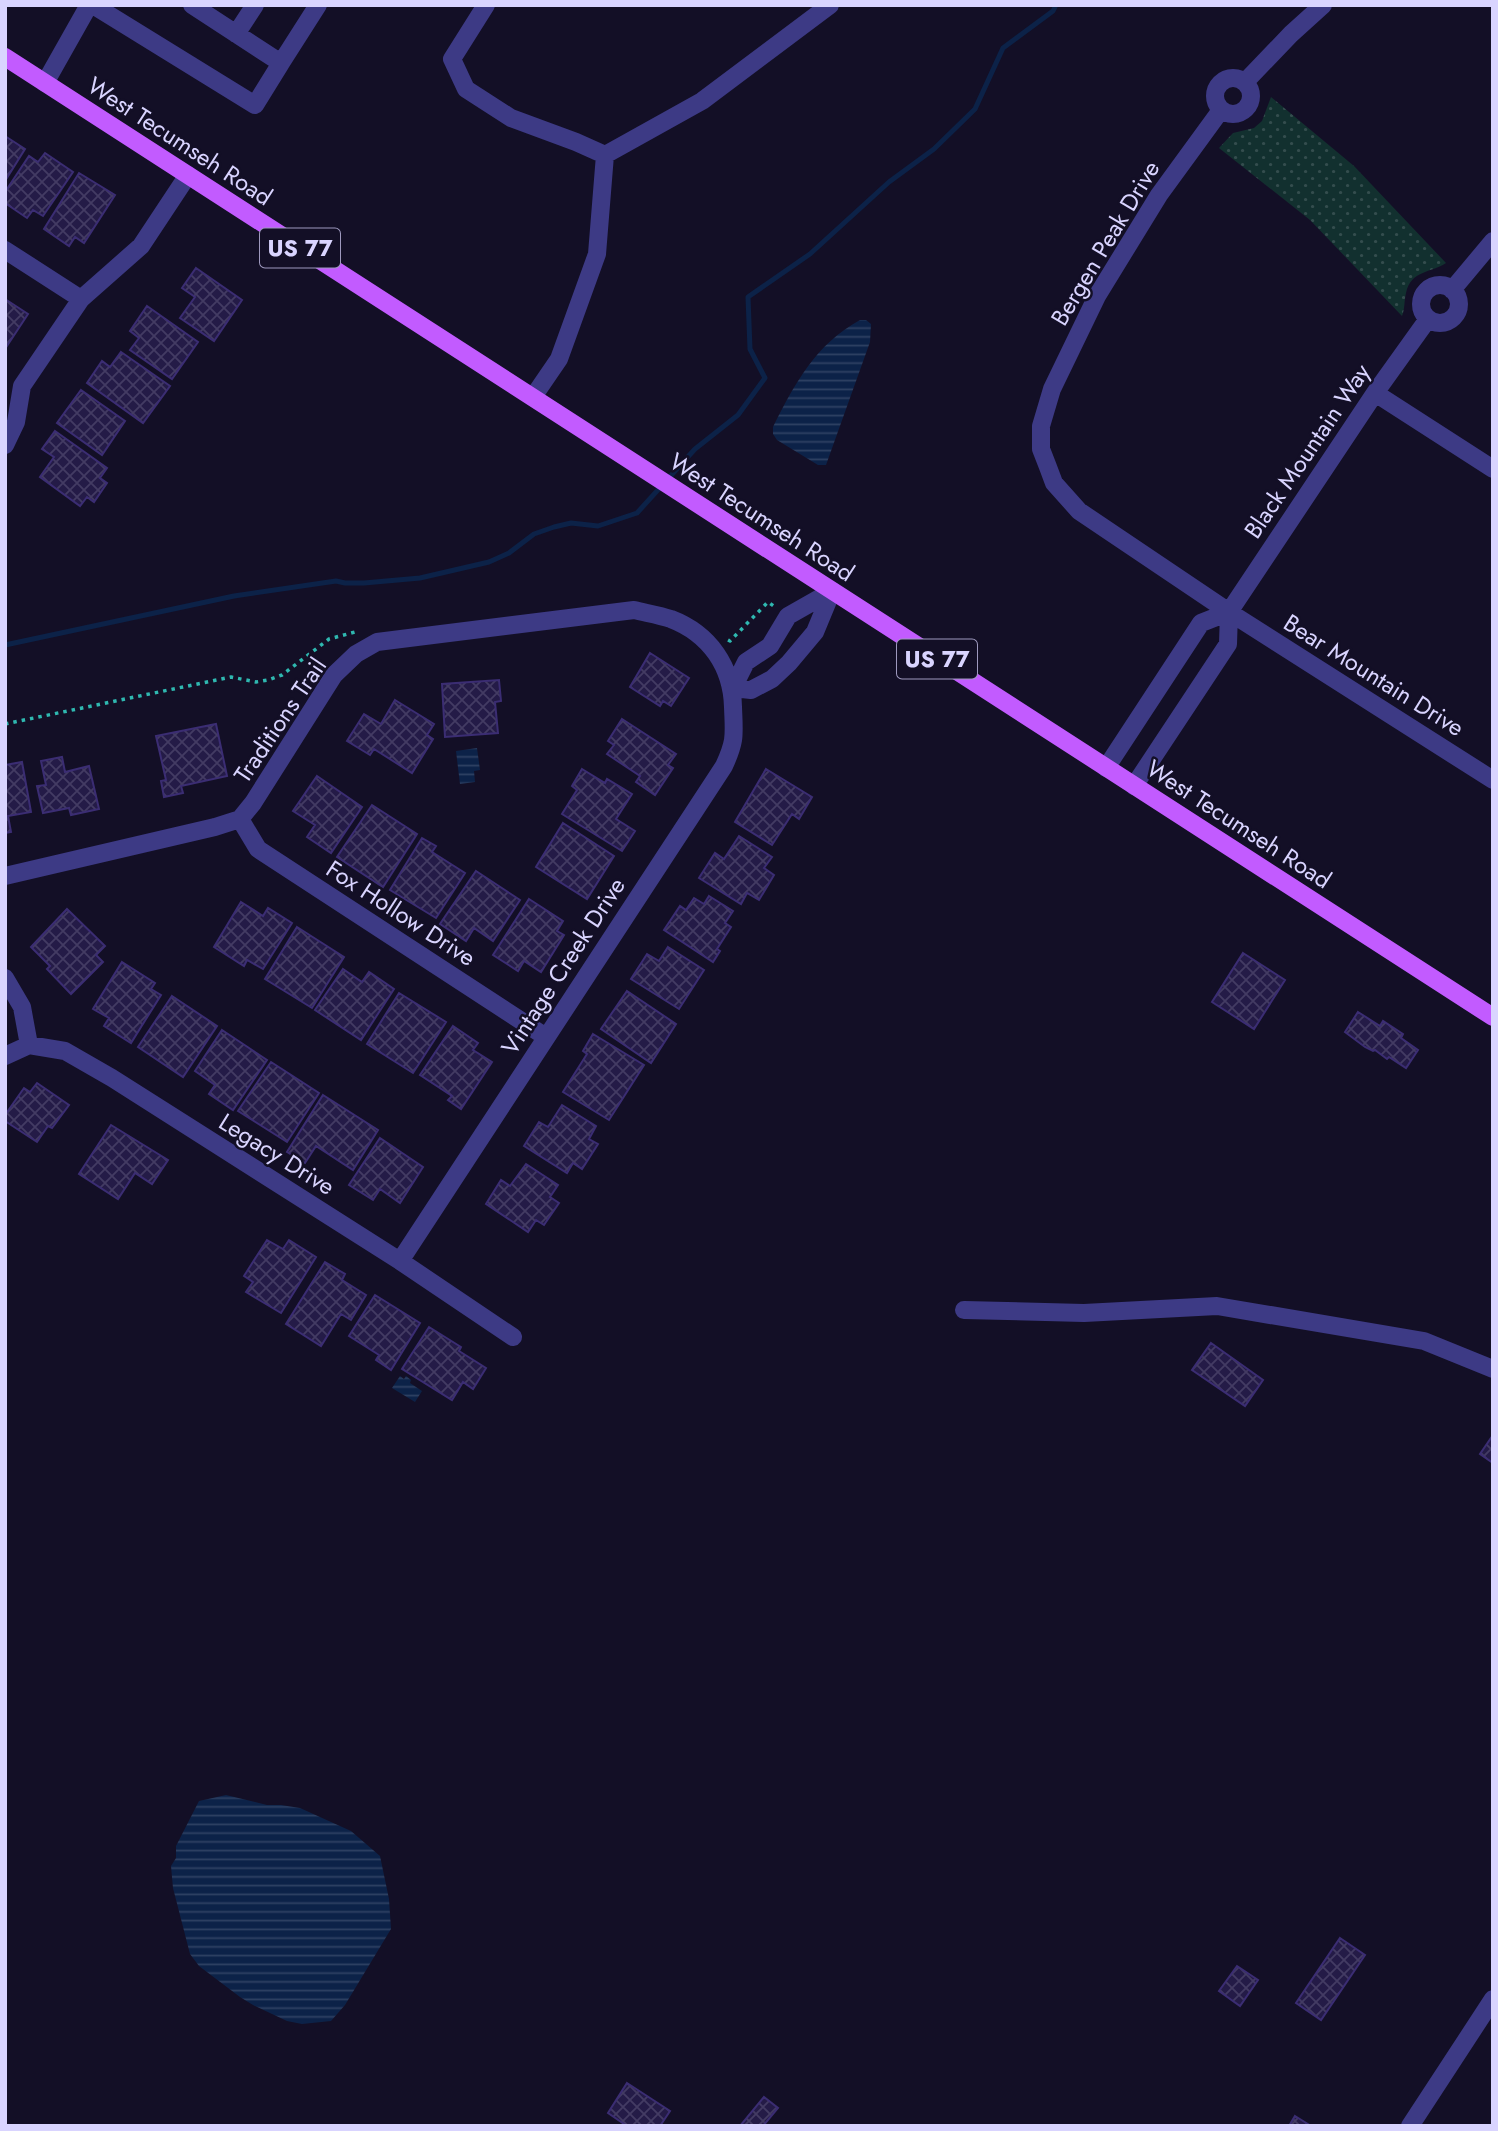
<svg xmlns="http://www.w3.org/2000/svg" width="1498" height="2131" viewBox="0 0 1498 2131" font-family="Jost,sans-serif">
  <defs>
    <pattern id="grass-dots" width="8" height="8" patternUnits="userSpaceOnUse" patternTransform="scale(1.75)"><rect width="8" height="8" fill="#12302f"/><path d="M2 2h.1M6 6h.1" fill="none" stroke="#344d4e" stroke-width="1.8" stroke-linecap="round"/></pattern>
    <pattern id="water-rules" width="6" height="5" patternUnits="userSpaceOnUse" patternTransform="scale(1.75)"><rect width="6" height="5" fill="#0c2248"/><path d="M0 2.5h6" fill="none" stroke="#2f4163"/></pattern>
    <pattern id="building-cross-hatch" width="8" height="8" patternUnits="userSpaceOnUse" patternTransform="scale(1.75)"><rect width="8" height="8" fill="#241b47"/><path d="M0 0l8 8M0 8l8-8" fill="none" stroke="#433b63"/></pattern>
  </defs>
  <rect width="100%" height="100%" fill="#130f26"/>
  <path fill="url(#grass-dots)" d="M1271 97 1354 166 1446 263C1431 273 1411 270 1406 293 1404 301 1405 309 1402 316L1310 220 1219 148 1233 133 1254 128 1262 121Z"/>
  <path fill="url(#water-rules)" d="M860 320H866L871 324 870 342 826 465H818L777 440 773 434V427C795 383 816 344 860 320Z
    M477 748 480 770 474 771 475 782 460 784 456 751Z
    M400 1376 404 1379 406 1376 411 1380 410 1383 422 1391 415 1402 392 1388Z
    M226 1795 267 1805H281L300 1808 351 1831 380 1856 389 1899 391 1929 345 2005 331 2021 302 2024 287 2021 253 2005 240 1997 199 1966 190 1954 173 1888 171 1866 176 1858V1846L199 1801Z"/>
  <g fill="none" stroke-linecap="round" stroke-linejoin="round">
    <path stroke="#0c2248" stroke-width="5" d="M5 645 234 596 336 581 345 583H364L420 578 489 562 509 553 534 534 554 527 571 523 598 526 637 513 695 449 738 415 765 378 750 349 748 297 810 254 889 182 934 149 975 109 1003 48 1053 11 1056 5"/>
  </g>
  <path fill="url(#building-cross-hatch)" stroke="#3b2d73" stroke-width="2" d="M5 136 25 149 5 181Z
    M45 153 73 172 43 216 33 210 27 218 5 203V192L29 156 38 162Z
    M79 173 115 195 84 243 75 237 69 246 44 229Z
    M196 268 242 300 214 341 180 318 195 297 182 288Z
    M5 299 28 314 5 349Z
    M147 306 198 342 172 379 130 350 139 338 130 331Z
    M121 352 170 386 143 423 87 383 102 361 110 367Z
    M81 390 125 421 102 455 57 423Z
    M55 431 107 468 100 478 107 483 94 502 87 497 80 506 40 477 54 457 42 449Z
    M650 653 689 678 671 706 663 701 660 706 630 687Z
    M499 680 501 701 495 702 498 733 445 737 442 684Z
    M395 700 434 724 427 735 433 739 412 773 374 749 370 755 347 741 364 714 381 724Z
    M622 719 676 754 668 765 673 768 655 795 636 782 640 776 607 754 614 745 608 741Z
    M216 724 227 776 181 786 183 793 164 797 161 781 166 780 156 736Z
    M62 757 65 772 89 766 99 809 71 815 69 808 43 813 37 786 46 785 41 761Z
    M22 762 31 812 8 816 11 832 5 833V765Z
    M582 769 605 783 607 779 632 794 616 819 635 831 622 851 562 814 577 790 572 786Z
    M766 769 812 797 799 819 792 814 772 845 735 822Z
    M317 776 362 807 331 853 307 837 315 825 293 811Z
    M372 805 417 834 383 887 337 857Z
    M563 823 614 856 587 899 536 867Z
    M739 836 772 857 764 868 774 875 759 900 747 893 741 904 699 878 715 853 724 859Z
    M422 838 436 846 432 852 465 873 436 918 390 890Z
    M476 871 520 900 493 941 474 928 466 941 440 924Z
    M709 896 733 911 725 923 731 927 717 949 720 951 713 962 664 930 680 906 686 910 694 898 704 904Z
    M529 899 563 921 557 931 564 935 541 972 524 961 518 971 493 955Z
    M241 902 263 916 268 908 292 923 263 969 247 960 244 966 214 947Z
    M67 909 105 946 96 955 103 962 71 994 47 969 50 966 31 947Z
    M297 927 344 957 312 1008 265 979Z
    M668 947 704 970 679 1009 631 979 647 954 659 961Z
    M1243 953 1285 980 1254 1029 1212 1002Z
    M122 962 155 983 151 989 161 995 131 1043 104 1026 109 1018 93 1009Z
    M343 969 362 982 369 972 394 989 361 1040 315 1010Z
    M627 991 676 1024 651 1063 601 1029Z
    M399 993 446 1022 413 1073 367 1044Z
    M172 996 217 1026 183 1077 138 1047Z
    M1358 1012 1380 1026 1383 1021 1403 1034 1401 1038 1418 1050 1406 1068 1389 1057 1387 1059 1375 1050 1373 1051 1365 1047 1345 1032Z
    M453 1026 478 1043 473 1050 492 1062 461 1109 448 1100 452 1096 420 1075Z
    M222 1030 267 1060 233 1110 209 1094 215 1085 195 1071Z
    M593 1034 644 1065 609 1120 563 1092 587 1054 583 1051Z
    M271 1062 319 1093 287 1142 238 1111Z
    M37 1083 69 1105 52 1128 48 1126 37 1142 5 1121V1115L24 1088 30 1092Z
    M323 1095 378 1130 353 1170 316 1146 305 1163 287 1152Z
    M562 1105 596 1126 589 1139 598 1144 582 1169 573 1163 567 1173 524 1146 539 1122 548 1127Z
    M111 1125 168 1160 152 1184 135 1173 118 1199 79 1174Z
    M380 1138 423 1167 400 1203 380 1189 373 1200 349 1185Z
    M526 1164 558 1185 550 1197 559 1203 544 1225 536 1220 528 1232 486 1204 501 1180 510 1186Z
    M267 1240 283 1249 289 1240 316 1257 281 1313 246 1292 253 1282 244 1276Z
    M325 1262 345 1274 342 1280 366 1295 351 1320 341 1314 321 1346 286 1324Z
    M375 1295 420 1323 391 1370 376 1360 379 1355 349 1336Z
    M429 1327 461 1347 459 1351 486 1368 473 1389 463 1382 452 1400 402 1369Z
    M1211 1343 1263 1380 1245 1406 1192 1370Z
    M1493 1435V1463L1480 1454Z
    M1340 1938 1365 1955 1321 2020 1296 2003Z
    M1237 1966 1258 1980 1240 2006 1219 1991Z
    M627 2083 670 2111 660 2126H627L608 2113Z
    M764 2097 778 2108 763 2126H740Z
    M1295 2116 1311 2126H1289Z"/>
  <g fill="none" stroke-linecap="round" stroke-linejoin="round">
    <path stroke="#2fb8b0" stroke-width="3.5" stroke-dasharray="3.5 5" stroke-linecap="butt" d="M728 640 730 641 768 602 775 607
      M5 724 231 677 256 682 268 680 282 675 329 639 355 632"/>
    <path stroke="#3d3a85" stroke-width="18" d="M93 5 255 105 281 63 192 5
      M486 5 452 59 466 89 511 118 576 142 605 155
      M236 34 255 5
      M281 63 318 5
      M1215 96a18 18 0 1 1 36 0a18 18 0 1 1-36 0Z
      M1245 82 1291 34 1323 5
      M45 83 89 5
      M1221 110 1159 195 1097 296 1052 389 1041 426V449L1048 467 1054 483 1079 511 1229 612 1493 780
      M605 155 702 101 830 5
      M5 250 81 299
      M1421 304a19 19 0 1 1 38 0a19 19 0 1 1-38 0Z
      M1452 290 1493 241
      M1375 393 1493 469
      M533 397 559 359 597 254 605 155
      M5 445 16 422 22 386 81 299 141 246 188 175
      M832 591 815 632 789 663 772 679 751 690 733 688 746 662 770 646 788 616Z
      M1106 768 1201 623 1229 612
      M1134 786 1228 644 1229 612 1375 393 1428 319
      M240 819 258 849 546 1037
      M5 876 215 827 240 819 253 803 334 675 356 654 377 642 634 610C646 613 659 615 671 619 710 634 732 667 733 707 734 735 736 740 724 766L400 1261
      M5 978 22 1007 29 1045
      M5 1056 29 1045 65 1051 112 1078 400 1261 513 1337
      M964 1310 1084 1313 1217 1306 1424 1341 1493 1369
      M1410 2126 1493 1999"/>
    <path stroke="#c25bff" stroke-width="18" d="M5 57 1493 1017"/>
  </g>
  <g text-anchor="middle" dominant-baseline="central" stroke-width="5" stroke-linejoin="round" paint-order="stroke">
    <g fill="#130f26" stroke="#9e99be" stroke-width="2">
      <rect x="260" y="228.5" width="80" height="39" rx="5"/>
      <rect x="897" y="639.5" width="80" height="39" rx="5"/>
    </g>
    <g font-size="23" font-weight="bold" fill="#d9d4ff">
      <text x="300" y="248">US 77</text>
      <text x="937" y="659">US 77</text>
    </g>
    <g font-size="24" fill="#d9d4ff" stroke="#130f26">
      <text transform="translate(180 141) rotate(33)">West Tecumseh Road</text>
      <text transform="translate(1105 243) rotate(-59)">Bergen Peak Drive</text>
      <text transform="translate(1307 451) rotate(-56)">Black Mountain Way</text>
      <text transform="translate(762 517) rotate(33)">West Tecumseh Road</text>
      <text transform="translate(1374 675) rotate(32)">Bear Mountain Drive</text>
      <text transform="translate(280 720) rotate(-56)">Traditions Trail</text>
      <text transform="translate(1239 824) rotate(33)">West Tecumseh Road</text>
      <text transform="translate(401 913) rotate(33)">Fox Hollow Drive</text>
      <text transform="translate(563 966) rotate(-57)">Vintage Creek Drive</text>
      <text transform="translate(277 1154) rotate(32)">Legacy Drive</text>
    </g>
  </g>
  <rect width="1498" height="2131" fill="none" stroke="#d9d4ff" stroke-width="14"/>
</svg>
